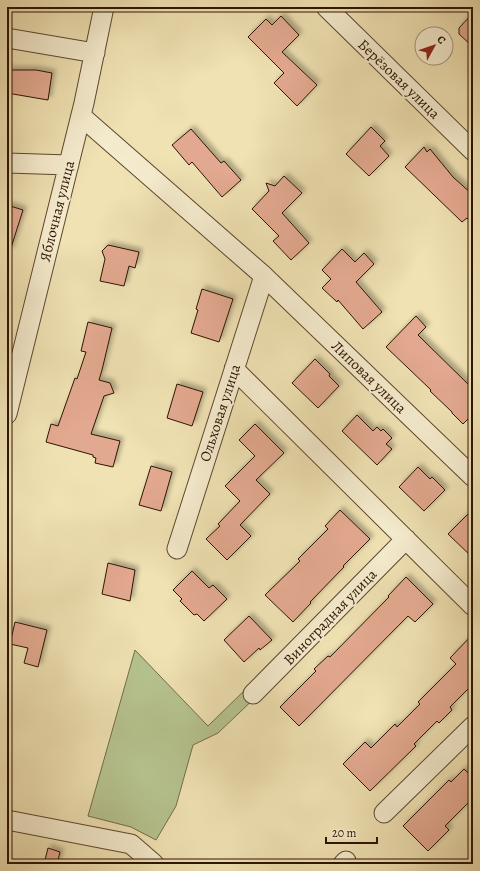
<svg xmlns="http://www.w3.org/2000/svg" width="480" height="871" viewBox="0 0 480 871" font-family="Alegreya,serif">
  <defs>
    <filter id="shadow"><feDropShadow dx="3.5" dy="-3.5" stdDeviation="2" flood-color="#0004"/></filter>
  </defs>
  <rect width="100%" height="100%" fill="#f0e2b3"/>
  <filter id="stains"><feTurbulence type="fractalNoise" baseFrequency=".005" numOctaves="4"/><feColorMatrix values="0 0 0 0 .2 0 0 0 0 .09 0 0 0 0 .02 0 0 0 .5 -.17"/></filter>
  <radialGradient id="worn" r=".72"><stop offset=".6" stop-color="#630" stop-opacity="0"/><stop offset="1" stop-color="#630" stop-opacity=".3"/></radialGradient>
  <path fill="#b6c490" stroke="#716c4a" d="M135 650 208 726 249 686 258 695 218 733 193 745 176 806 156 840 131 827 88 816Z"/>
  <path fill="#e3a990" stroke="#2c1403" filter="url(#shadow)" d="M473 13V47L459 34V28Z
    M281 16 299 35 282 52 317 85 297 106 274 83 284 73 248 37 266 19 272 25Z
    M7 70H36L52 73 48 100 7 93Z
    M371 127 385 141 380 146 389 156 369 176 346 154Z
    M191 129 221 163 224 161 241 180 222 197 192 162 189 165 172 145Z
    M424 147 427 152 430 149 453 177 473 195V224L467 218 462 222 405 167Z
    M284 176 302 193 282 213 309 243 291 260 273 241 279 236 252 209 269 191 266 183 275 186Z
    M7 205 23 210 10 251 7 250Z
    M108 245 139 252 135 268 129 266 124 286 100 281 105 259 102 251Z
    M342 249 355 262 364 253 374 264 356 282 382 312 363 329 338 300 337 302 322 288 331 279 322 270Z
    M202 289 233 299 219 342 191 333 198 310 196 309Z
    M416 316 426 327 418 335 473 389V414L463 424 452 413V412L430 391 431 390 386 347Z
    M88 322 112 328 102 370 99 380 110 383 114 393 104 396 91 434 120 441 113 467 95 463 96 458 93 457V455L46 442 51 424 58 426 75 378 77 379 86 352 81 351Z
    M315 359 330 374 329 376 339 386 318 408 292 383Z
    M177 384 203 392 192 426 167 418Z
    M357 415 373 431 377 427 381 431 383 429 392 438 386 444 392 449 377 465 342 431Z
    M255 424 284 453 256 480 270 494 240 525 251 536 227 560 206 539 220 526 218 524 240 501 225 486 255 456 239 440Z
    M151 466 172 472 161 511 139 505Z
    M418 467 430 479 432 477 445 490 424 511 399 487Z
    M473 509V558L448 534Z
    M340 510 370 539 343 566 344 567 310 602 311 603 293 622 265 595 300 561 298 559 328 529 325 526Z
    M108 563 135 570 130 601 102 594Z
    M192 571 209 588 213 585 227 599 204 621 197 614 194 615 180 601 182 599 173 590Z
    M406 577 433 604 415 622 408 616 299 726 280 707 316 671 314 669 328 656 330 657 389 597 388 596Z
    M249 616 272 640 260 650 259 648 244 662 224 640Z
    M15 622 47 630 38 667 24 663 28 648 10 644Z
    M473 634V684L450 707 452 710 439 723 437 721 414 744 416 746 370 791 343 764 365 742 371 748 395 724 397 727 420 704 418 702 456 664 450 658Z
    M464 769 473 778V798L445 826 449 830 428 851 403 826 449 780 451 782Z
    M48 848 60 852 57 864H44Z"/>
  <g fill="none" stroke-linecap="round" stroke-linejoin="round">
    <defs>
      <path id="street" d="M326 7 473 151
        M7 38 95 53
        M81 116 264 276 473 477
        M7 163 69 165
        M234 369 473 606
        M7 414 84 103 104 7
        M177 549 264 276
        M253 694 406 539
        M384 813 473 726
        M7 820 131 844 154 864
        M343 864 346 861"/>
    </defs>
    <use href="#street" stroke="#5d482f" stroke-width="21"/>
    <use href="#street" stroke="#f5ecce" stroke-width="19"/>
  </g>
  <g text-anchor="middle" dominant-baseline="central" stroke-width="4" stroke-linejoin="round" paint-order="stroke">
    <g font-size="15" fill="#2c1403" stroke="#f5ecce">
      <text transform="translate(399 79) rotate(44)">Берёзовая улица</text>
      <text transform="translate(57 211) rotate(-76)">Яблочная улица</text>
      <text transform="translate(369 377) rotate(44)">Липовая улица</text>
      <text transform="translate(220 413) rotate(-72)">Ольховая улица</text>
      <text transform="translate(330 617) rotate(-46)">Виноградная улица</text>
    </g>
  </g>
  <rect width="480" height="871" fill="none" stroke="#f0e2b3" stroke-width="24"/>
  <rect x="8" y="8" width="464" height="855" fill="none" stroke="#2c1403" stroke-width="2"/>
  <rect x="12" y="12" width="456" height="847" fill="none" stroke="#2c1403"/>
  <g transform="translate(434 46) rotate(50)"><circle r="19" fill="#f5ecce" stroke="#a5967d"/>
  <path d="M0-3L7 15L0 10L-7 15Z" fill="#8f2418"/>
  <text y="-6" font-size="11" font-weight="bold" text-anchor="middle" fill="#2c1403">С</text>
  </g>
  <path d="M326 837v6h51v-6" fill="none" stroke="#2c1403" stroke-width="2"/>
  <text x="332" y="837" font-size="12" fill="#2c1403" stroke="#f5ecce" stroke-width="3" paint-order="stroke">20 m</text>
  <rect width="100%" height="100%" filter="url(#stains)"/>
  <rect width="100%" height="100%" fill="url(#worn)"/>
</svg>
